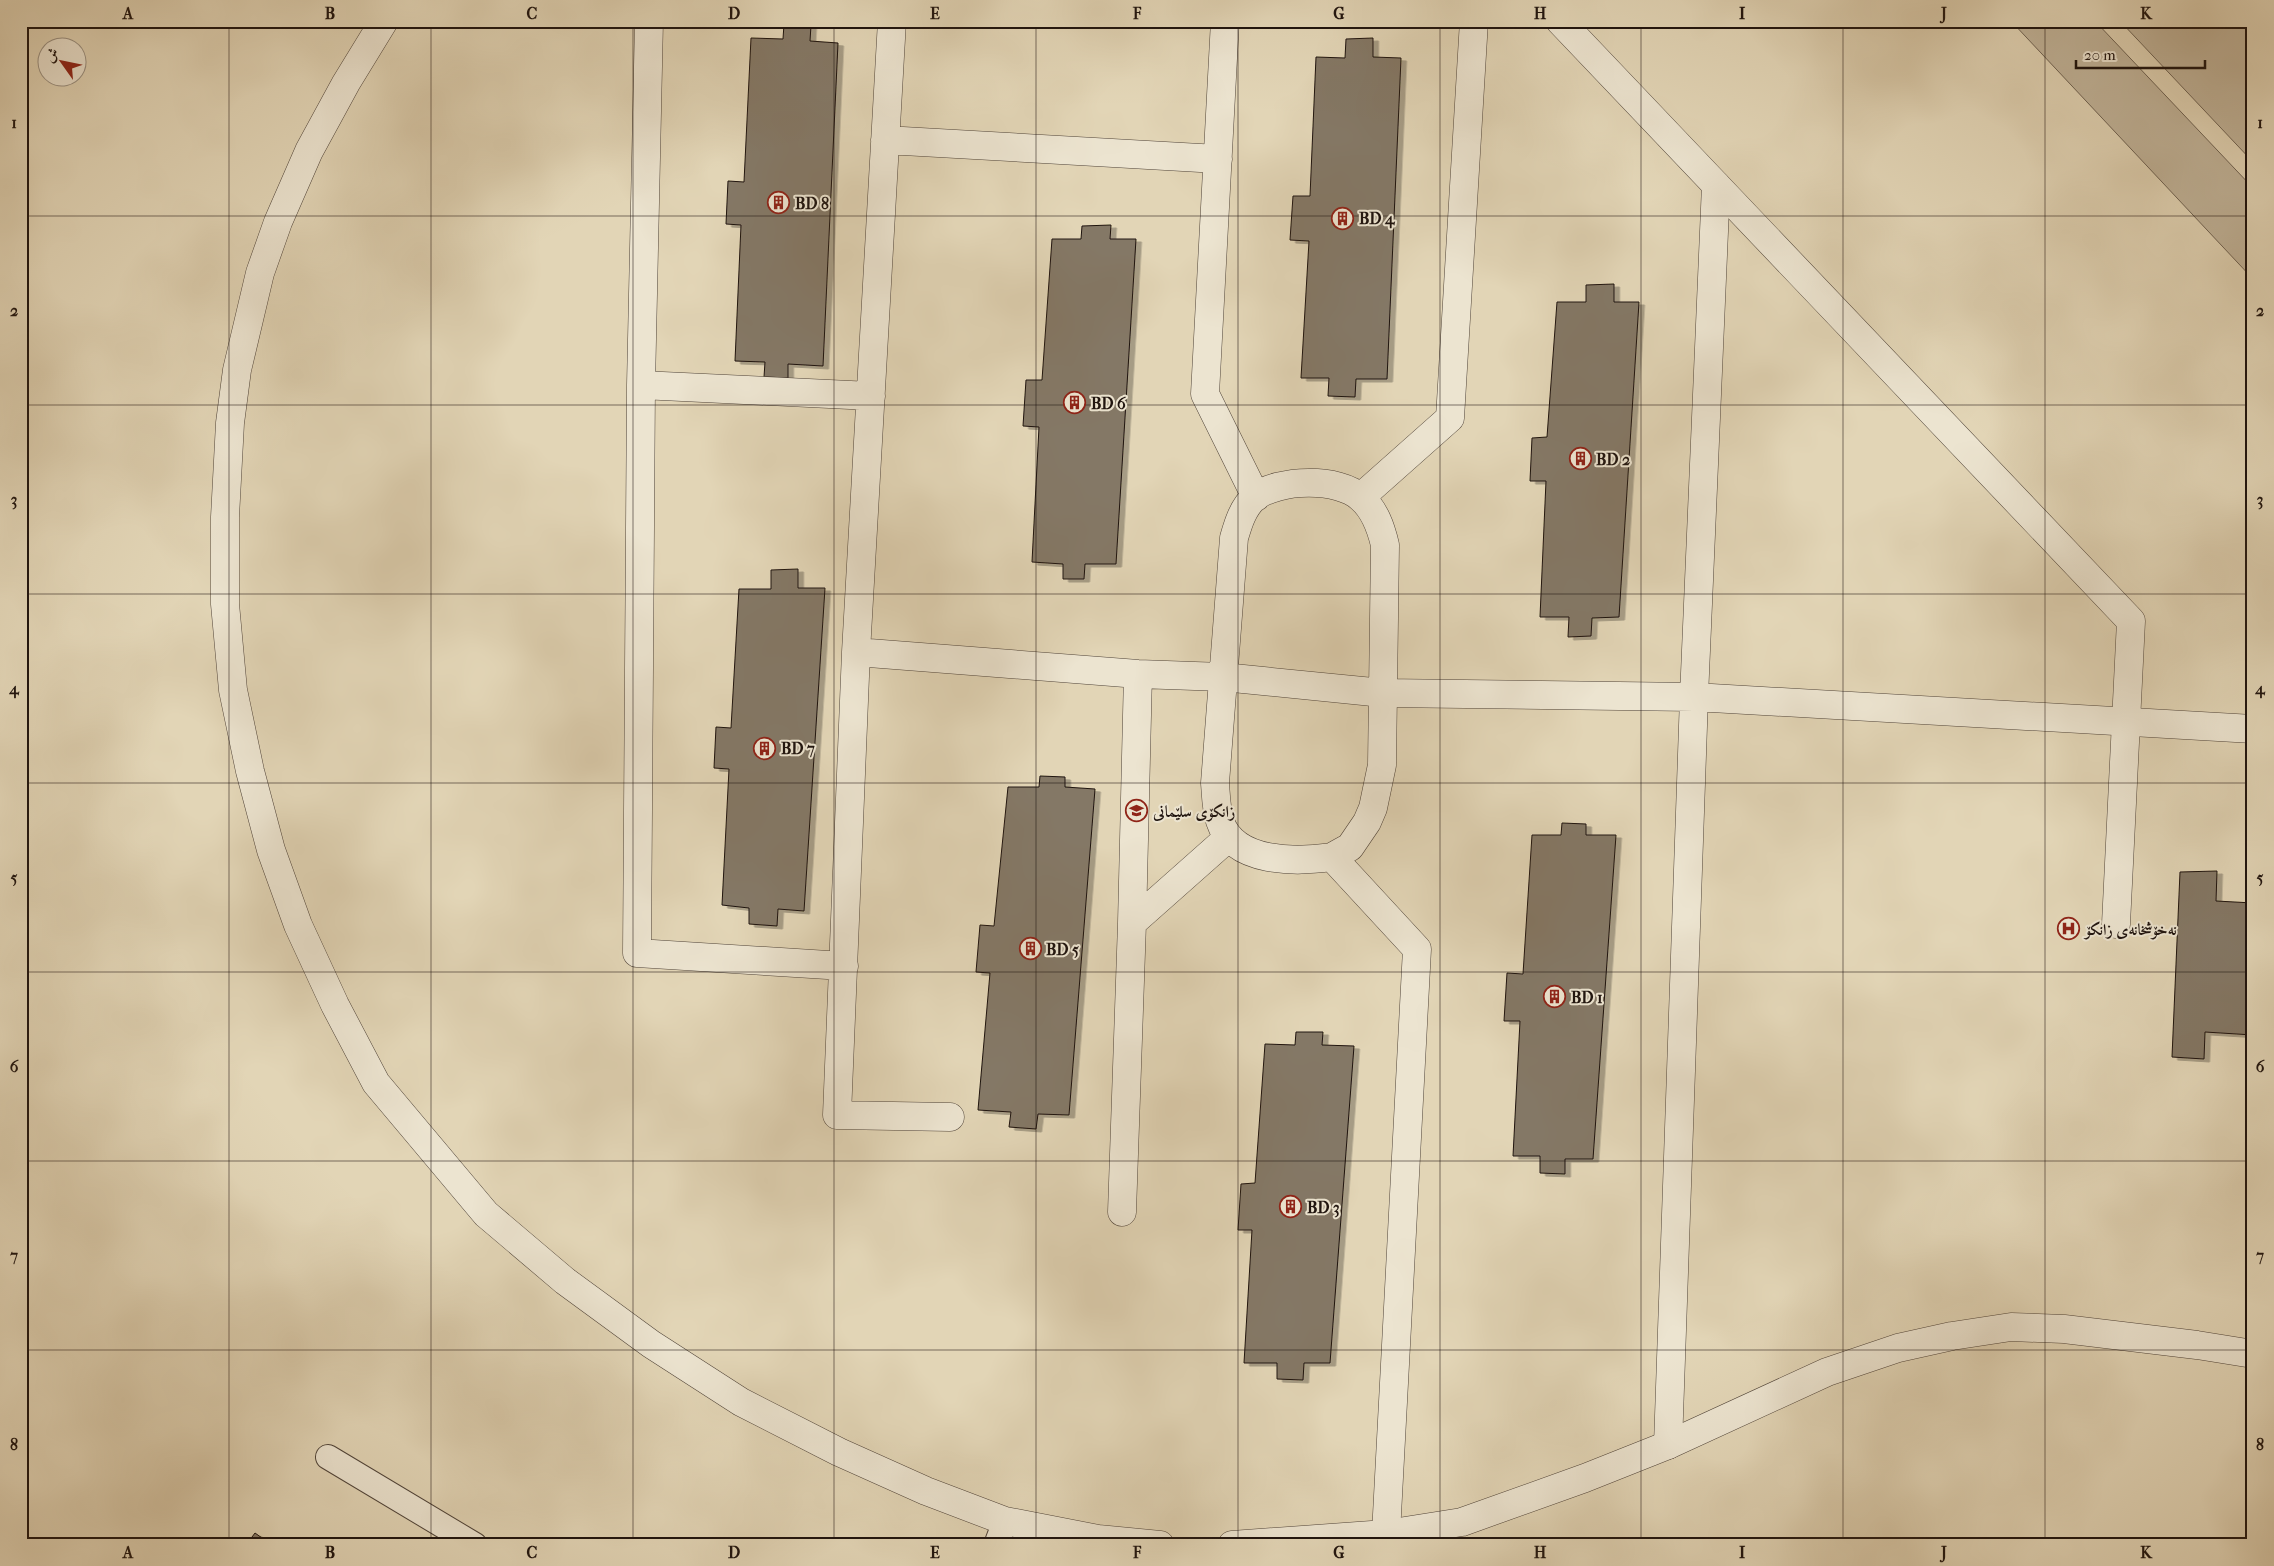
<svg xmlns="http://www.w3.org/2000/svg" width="2274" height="1566" viewBox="0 0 2274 1566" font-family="'IM FELL French Canon',Amiri,serif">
  <defs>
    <filter id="shadow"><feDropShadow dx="5.5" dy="3" stdDeviation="0" flood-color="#0004"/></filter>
  </defs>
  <rect width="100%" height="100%" fill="#e2d5b6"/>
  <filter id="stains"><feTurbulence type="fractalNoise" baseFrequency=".004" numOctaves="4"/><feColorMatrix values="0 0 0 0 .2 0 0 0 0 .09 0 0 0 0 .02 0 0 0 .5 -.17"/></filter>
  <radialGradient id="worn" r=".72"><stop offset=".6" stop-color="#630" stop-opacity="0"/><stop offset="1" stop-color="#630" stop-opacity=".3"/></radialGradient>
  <path fill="#c1b49a" stroke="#706454" d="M2011 21H2095L2253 188V279Z
    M2120 21H2253V162Z"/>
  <path fill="#847866" stroke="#1f140f" filter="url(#shadow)" d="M784 24 811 25 810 41 838 43 823 366 788 364V378L764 377 765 362 735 361 741 225 726 224 728 181 744 182 751 38 783 39Z
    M1373 38V57L1401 58 1387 379H1356L1355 397 1328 396 1329 378H1301L1309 241 1290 240 1293 196H1310L1316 57 1345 58 1346 39Z
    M1111 225 1110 239H1136L1116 564H1085L1084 579H1063V564L1032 562 1039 427 1023 426 1026 380H1042L1052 239H1081L1082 226Z
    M1614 284V302H1639L1619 617 1592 618 1591 636 1568 637 1569 617H1540L1546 481H1530L1532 438 1547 437 1557 302H1586V285Z
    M798 569V588H825L804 911 778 909 777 926 749 924V908L722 905 729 769 714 768 716 727 731 728 739 589H771V570Z
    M1040 776 1065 777V787L1095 789 1069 1115 1038 1114 1036 1129 1009 1127 1011 1112 978 1110 990 973 976 972 980 925 994 926 1008 787H1039Z
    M1562 823 1586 824V835H1616L1593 1159H1565V1174L1540 1173V1156H1513L1520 1021H1504L1507 973 1523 974 1532 835H1561Z
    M2217 871 2216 901 2253 903V1035L2205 1032 2204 1059 2172 1057 2180 872Z
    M1296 1032H1323L1322 1045 1354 1046 1330 1363H1304L1303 1380 1277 1379V1363H1244L1252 1230H1238L1241 1184 1255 1183 1265 1044 1295 1045Z
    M255 1533 272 1545H246Z"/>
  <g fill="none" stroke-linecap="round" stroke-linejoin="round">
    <defs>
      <path id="service" d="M328 1457 475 1545
        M996 1545 1005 1521"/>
      <path id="pedestrian" d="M649 21 641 385 637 953 844 966
        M892 21 856 652 837 1115 950 1117
        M1225 21 1205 394 1256 497
        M885 140 1218 159
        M641 385 871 396
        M1361 497 1450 418 1474 21
        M856 652 1138 674 1223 677 1383 693 1694 697 2253 729
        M1332 857C1297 862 1234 864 1220 821 1216 809 1216 795 1215 783L1234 538C1238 524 1243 507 1255 497 1278 479 1339 477 1361 498 1375 510 1381 528 1385 545L1382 765 1373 808 1367 822 1350 847 1332 857 1417 949 1386 1534
        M1132 923 1229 837
        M1122 1212 1132 923 1138 674
        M1668 1445 1694 697 1716 185"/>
      <path id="minor" d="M1560 21 2131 621 2116 924"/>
      <path id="tertiary" d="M384 21 346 83 309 151 278 222 260 273 237 370 230 423 225 517V604L233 690 250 771 271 850 298 925 335 1005 376 1083 486 1214 565 1281 651 1344 741 1402 839 1452 926 1491 1005 1521 1098 1539 1160 1545
        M1232 1545 1386 1534 1462 1522 1585 1478 1668 1445 1827 1372 1898 1348 1952 1336 2011 1327 2064 1329 2197 1345 2253 1354"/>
    </defs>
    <use href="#service" stroke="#504439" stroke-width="26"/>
    <use href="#pedestrian" stroke="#504439" stroke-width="29"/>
    <use href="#minor" stroke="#504439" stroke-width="29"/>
    <use href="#tertiary" stroke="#504439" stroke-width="29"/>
    <use href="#service" stroke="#ece4d0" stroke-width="24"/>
    <use href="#pedestrian" stroke="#ece4d0" stroke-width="28"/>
    <use href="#minor" stroke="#ece4d0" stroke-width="28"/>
    <use href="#tertiary" stroke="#ece4d0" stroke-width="28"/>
  </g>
  <path fill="none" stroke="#1f140f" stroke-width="1" stroke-opacity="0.55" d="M229 21V1545M431 21V1545M633 21V1545M834 21V1545M1036 21V1545M1238 21V1545M1440 21V1545M1641 21V1545M1843 21V1545M2045 21V1545M21 216H2253M21 405H2253M21 594H2253M21 783H2253M21 972H2253M21 1161H2253M21 1350H2253"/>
  <defs>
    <symbol id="building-ring" viewBox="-11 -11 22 22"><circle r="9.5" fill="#ece4d0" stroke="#8f2418" stroke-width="1.5"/><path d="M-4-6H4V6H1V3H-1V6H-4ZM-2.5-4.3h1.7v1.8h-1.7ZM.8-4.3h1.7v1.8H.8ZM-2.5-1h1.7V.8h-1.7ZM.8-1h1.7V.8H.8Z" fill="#8f2418"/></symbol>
    <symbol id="university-ring" viewBox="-11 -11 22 22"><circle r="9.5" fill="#ece4d0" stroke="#8f2418" stroke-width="1.5"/><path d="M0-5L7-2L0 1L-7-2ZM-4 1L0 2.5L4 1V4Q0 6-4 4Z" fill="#8f2418"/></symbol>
    <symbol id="hospital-ring" viewBox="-11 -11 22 22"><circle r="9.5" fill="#ece4d0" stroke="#8f2418" stroke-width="1.5"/><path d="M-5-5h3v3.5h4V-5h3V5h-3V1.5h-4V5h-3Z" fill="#8f2418"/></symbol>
  </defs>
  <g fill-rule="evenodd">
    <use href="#building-ring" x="766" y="190" width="25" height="25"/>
    <use href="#building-ring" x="1330" y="206" width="25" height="25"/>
    <use href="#building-ring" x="1062" y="390" width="25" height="25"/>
    <use href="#building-ring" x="1568" y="446" width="25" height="25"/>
    <use href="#building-ring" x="752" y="736" width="25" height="25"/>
    <use href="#university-ring" x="1124" y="798" width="25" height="25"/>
    <use href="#hospital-ring" x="2056" y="916" width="25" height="25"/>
    <use href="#building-ring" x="1018" y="936" width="25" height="25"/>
    <use href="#building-ring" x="1542" y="984" width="25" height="25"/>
    <use href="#building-ring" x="1278" y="1194" width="25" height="25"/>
  </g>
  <g text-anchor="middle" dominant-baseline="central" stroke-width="4" stroke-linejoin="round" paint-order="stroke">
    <g font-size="16" font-weight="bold" fill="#1f140f" stroke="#ece4d0" text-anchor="start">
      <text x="795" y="203">BD 8</text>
      <text x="1359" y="218">BD 4</text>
      <text x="1091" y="403">BD 6</text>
      <text x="1596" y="459">BD 2</text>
      <text x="781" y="748">BD 7</text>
      <text x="1153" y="811">زانکۆی سلێمانی</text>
      <text x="2085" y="929">نەخۆشخانەی زانکۆ</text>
      <text x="1046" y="949">BD 5</text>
      <text x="1571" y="997">BD 1</text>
      <text x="1307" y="1207">BD 3</text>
    </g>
  </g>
  <rect width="2274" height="1566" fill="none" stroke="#e2d5b6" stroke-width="55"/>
  <g transform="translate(62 62) rotate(303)"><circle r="24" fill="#ece4d0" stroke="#9a9183"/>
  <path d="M0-4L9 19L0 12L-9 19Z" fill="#8f2418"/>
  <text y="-8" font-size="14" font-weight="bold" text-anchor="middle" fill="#1f140f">ش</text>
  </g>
  <path d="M2076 60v8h129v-8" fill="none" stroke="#1f140f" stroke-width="2.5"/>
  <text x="2084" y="60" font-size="15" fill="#1f140f" stroke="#ece4d0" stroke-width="4" paint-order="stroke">20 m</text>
  <rect x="28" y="28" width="2218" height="1510" fill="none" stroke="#1f140f" stroke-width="2"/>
  <g font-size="16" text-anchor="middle" font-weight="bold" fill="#1f140f">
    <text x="128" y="19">A</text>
    <text x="330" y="19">B</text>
    <text x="532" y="19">C</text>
    <text x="734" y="19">D</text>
    <text x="935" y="19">E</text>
    <text x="1137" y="19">F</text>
    <text x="1339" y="19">G</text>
    <text x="1540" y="19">H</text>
    <text x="1742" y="19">I</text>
    <text x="1944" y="19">J</text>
    <text x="2146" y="19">K</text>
    <text x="14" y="128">1</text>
    <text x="2260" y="128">1</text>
    <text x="14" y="316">2</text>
    <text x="2260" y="316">2</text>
    <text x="14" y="505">3</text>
    <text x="2260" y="505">3</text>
    <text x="14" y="694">4</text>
    <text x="2260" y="694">4</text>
    <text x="14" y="883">5</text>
    <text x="2260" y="883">5</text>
    <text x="14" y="1072">6</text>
    <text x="2260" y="1072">6</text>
    <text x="14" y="1261">7</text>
    <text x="2260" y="1261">7</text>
    <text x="14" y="1450">8</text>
    <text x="2260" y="1450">8</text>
    <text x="128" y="1558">A</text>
    <text x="330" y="1558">B</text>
    <text x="532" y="1558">C</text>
    <text x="734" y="1558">D</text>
    <text x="935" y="1558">E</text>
    <text x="1137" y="1558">F</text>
    <text x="1339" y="1558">G</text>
    <text x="1540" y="1558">H</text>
    <text x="1742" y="1558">I</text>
    <text x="1944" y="1558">J</text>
    <text x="2146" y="1558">K</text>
  </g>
  <rect width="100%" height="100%" filter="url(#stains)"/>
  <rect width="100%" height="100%" fill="url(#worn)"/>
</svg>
